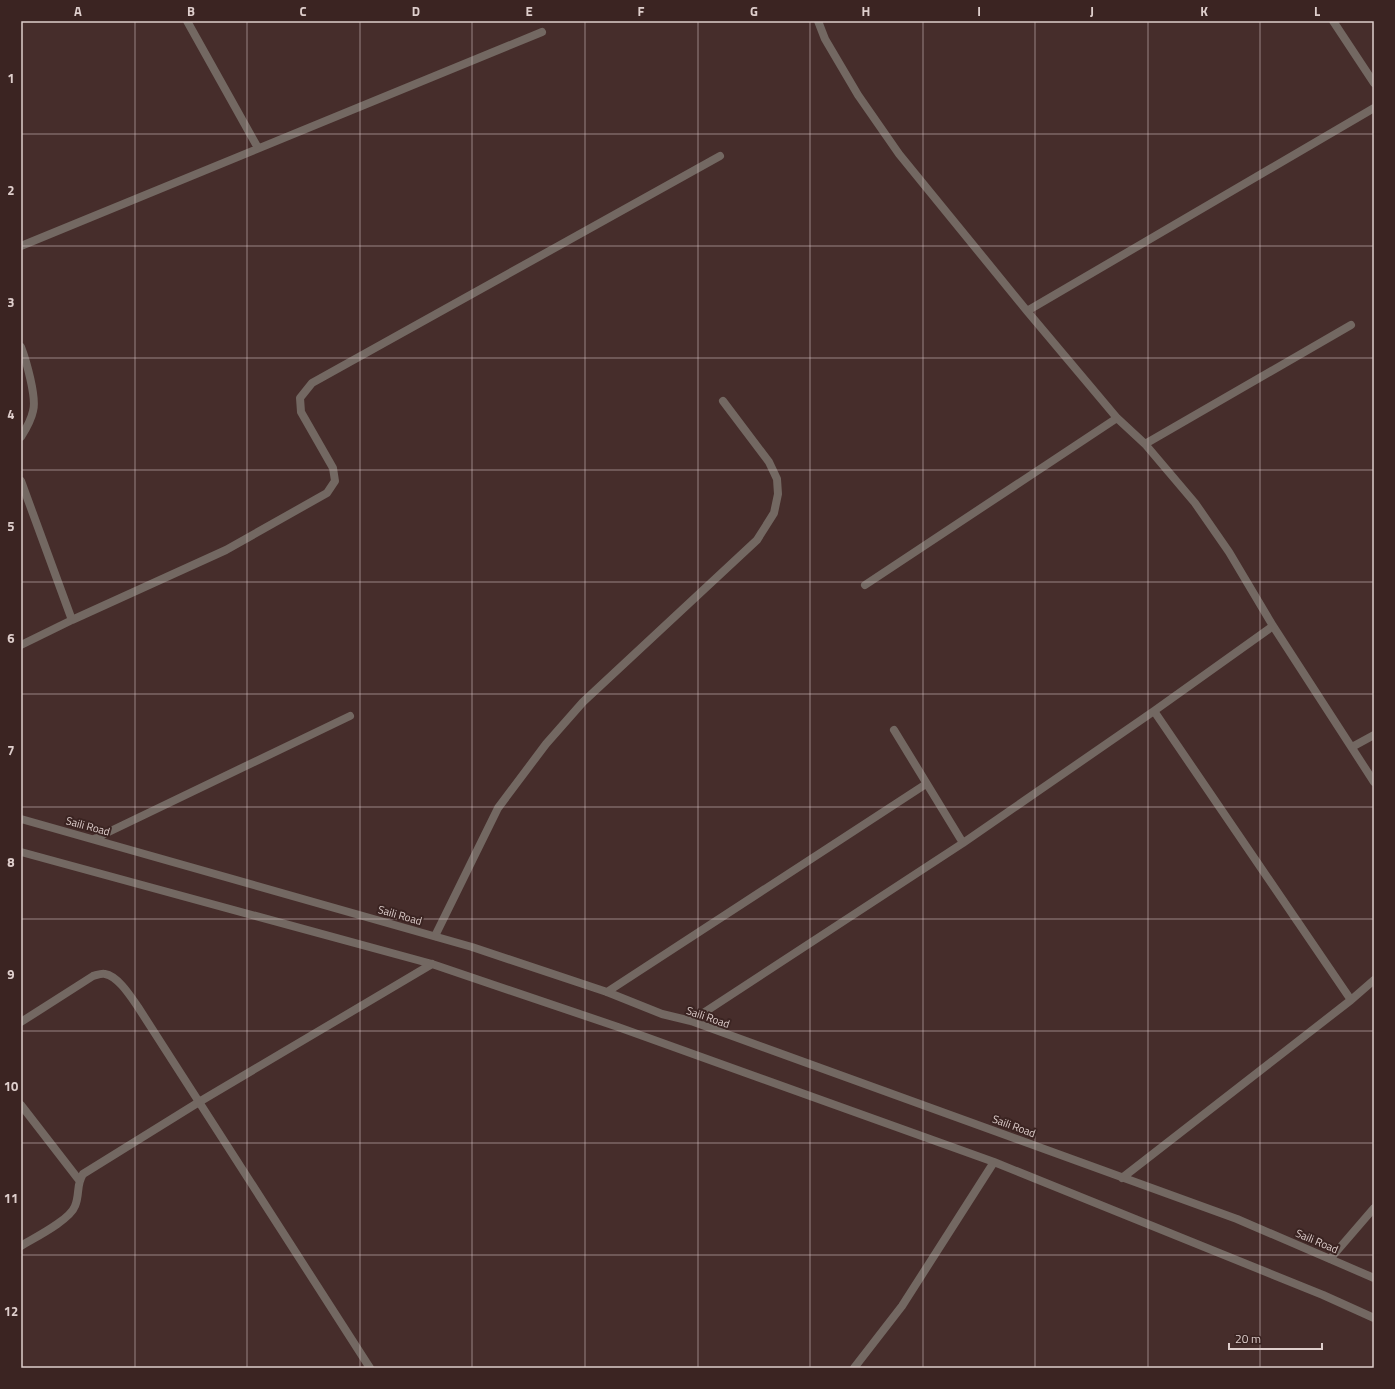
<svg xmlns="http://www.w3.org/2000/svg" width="1395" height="1389" viewBox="0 0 1395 1389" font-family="'Titillium Web',sans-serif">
  <rect width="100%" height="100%" fill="#462d2b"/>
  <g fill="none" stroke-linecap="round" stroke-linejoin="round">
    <path stroke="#736862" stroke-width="8" d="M435 936 498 808 546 744 583 702 757 540 774 513 778 494 777 479 769 462 723 401"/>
    <path stroke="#736862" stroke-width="8" d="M187 21 258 148
      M818 21 825 39 858 95 899 154 1027 311 1117 418 1145 444 1195 503 1229 552 1273 626 1374 782
      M1333 21 1374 83
      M21 246 542 32
      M1027 311 1374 108
      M21 347C26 360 37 398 33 411 31 421 26 429 21 437
      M1145 444 1351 325
      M21 481 72 620
      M865 585 1117 418
      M21 645 72 620 226 550 327 493 335 481 333 468 301 412 300 398 312 383 720 156
      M1154 711 1351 1000
      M894 730 963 843
      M1352 747 1374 735
      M21 819 472 947 607 992 662 1014 691 1021 1237 1219 1374 1278
      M94 839 350 716
      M21 852 432 964 618 1027 994 1162 1323 1295 1374 1318
      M607 992 926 784
      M691 1021 963 843 1154 711 1273 626
      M21 1022 93 976C97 975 102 973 105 974 118 976 131 997 138 1007L370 1368
      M21 1105 79 1180
      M1122 1178 1351 1000 1374 980
      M21 1246C34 1238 70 1220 75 1206 80 1194 76 1185 83 1174L199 1102 432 964
      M1330 1259 1374 1208
      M854 1368 902 1306 994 1162"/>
  </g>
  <path fill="none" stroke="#dececc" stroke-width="1" stroke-opacity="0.55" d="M135 21V1368M247 21V1368M360 21V1368M472 21V1368M585 21V1368M698 21V1368M810 21V1368M923 21V1368M1035 21V1368M1148 21V1368M1260 21V1368M21 134H1374M21 246H1374M21 358H1374M21 470H1374M21 582H1374M21 694H1374M21 807H1374M21 919H1374M21 1031H1374M21 1143H1374M21 1255H1374"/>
  <g text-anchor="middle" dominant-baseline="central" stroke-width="4" stroke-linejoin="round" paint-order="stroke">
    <g font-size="11" fill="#dececc" stroke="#3b2422">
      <text transform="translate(88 826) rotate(15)">Saili Road</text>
      <text transform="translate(400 915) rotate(16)">Saili Road</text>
      <text transform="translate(708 1017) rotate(19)">Saili Road</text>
      <text transform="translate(1014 1126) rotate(20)">Saili Road</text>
      <text transform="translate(1317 1241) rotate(23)">Saili Road</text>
    </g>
  </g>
  <rect width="1395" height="1389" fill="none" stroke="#3b2422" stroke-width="44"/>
  <path d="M1229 1343v6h93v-6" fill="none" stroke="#dececc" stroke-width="2"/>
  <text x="1235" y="1343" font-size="12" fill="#dececc" stroke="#3b2422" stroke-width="3" paint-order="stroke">20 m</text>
  <rect x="22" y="22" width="1351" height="1345" fill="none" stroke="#dececc" stroke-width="1.5"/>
  <g font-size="13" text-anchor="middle" font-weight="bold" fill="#dececc">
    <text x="78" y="16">A</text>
    <text x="191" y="16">B</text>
    <text x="303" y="16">C</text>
    <text x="416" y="16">D</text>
    <text x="529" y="16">E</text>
    <text x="641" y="16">F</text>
    <text x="754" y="16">G</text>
    <text x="866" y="16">H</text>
    <text x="979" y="16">I</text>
    <text x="1092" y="16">J</text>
    <text x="1204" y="16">K</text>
    <text x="1317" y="16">L</text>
    <text x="11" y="83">1</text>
    <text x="11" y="195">2</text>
    <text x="11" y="307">3</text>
    <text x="11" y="419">4</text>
    <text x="11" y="531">5</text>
    <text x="11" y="643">6</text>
    <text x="11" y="755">7</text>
    <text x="11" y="867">8</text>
    <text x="11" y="979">9</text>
    <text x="11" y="1091">10</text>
    <text x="11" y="1203">11</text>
    <text x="11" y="1316">12</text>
  </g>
</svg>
